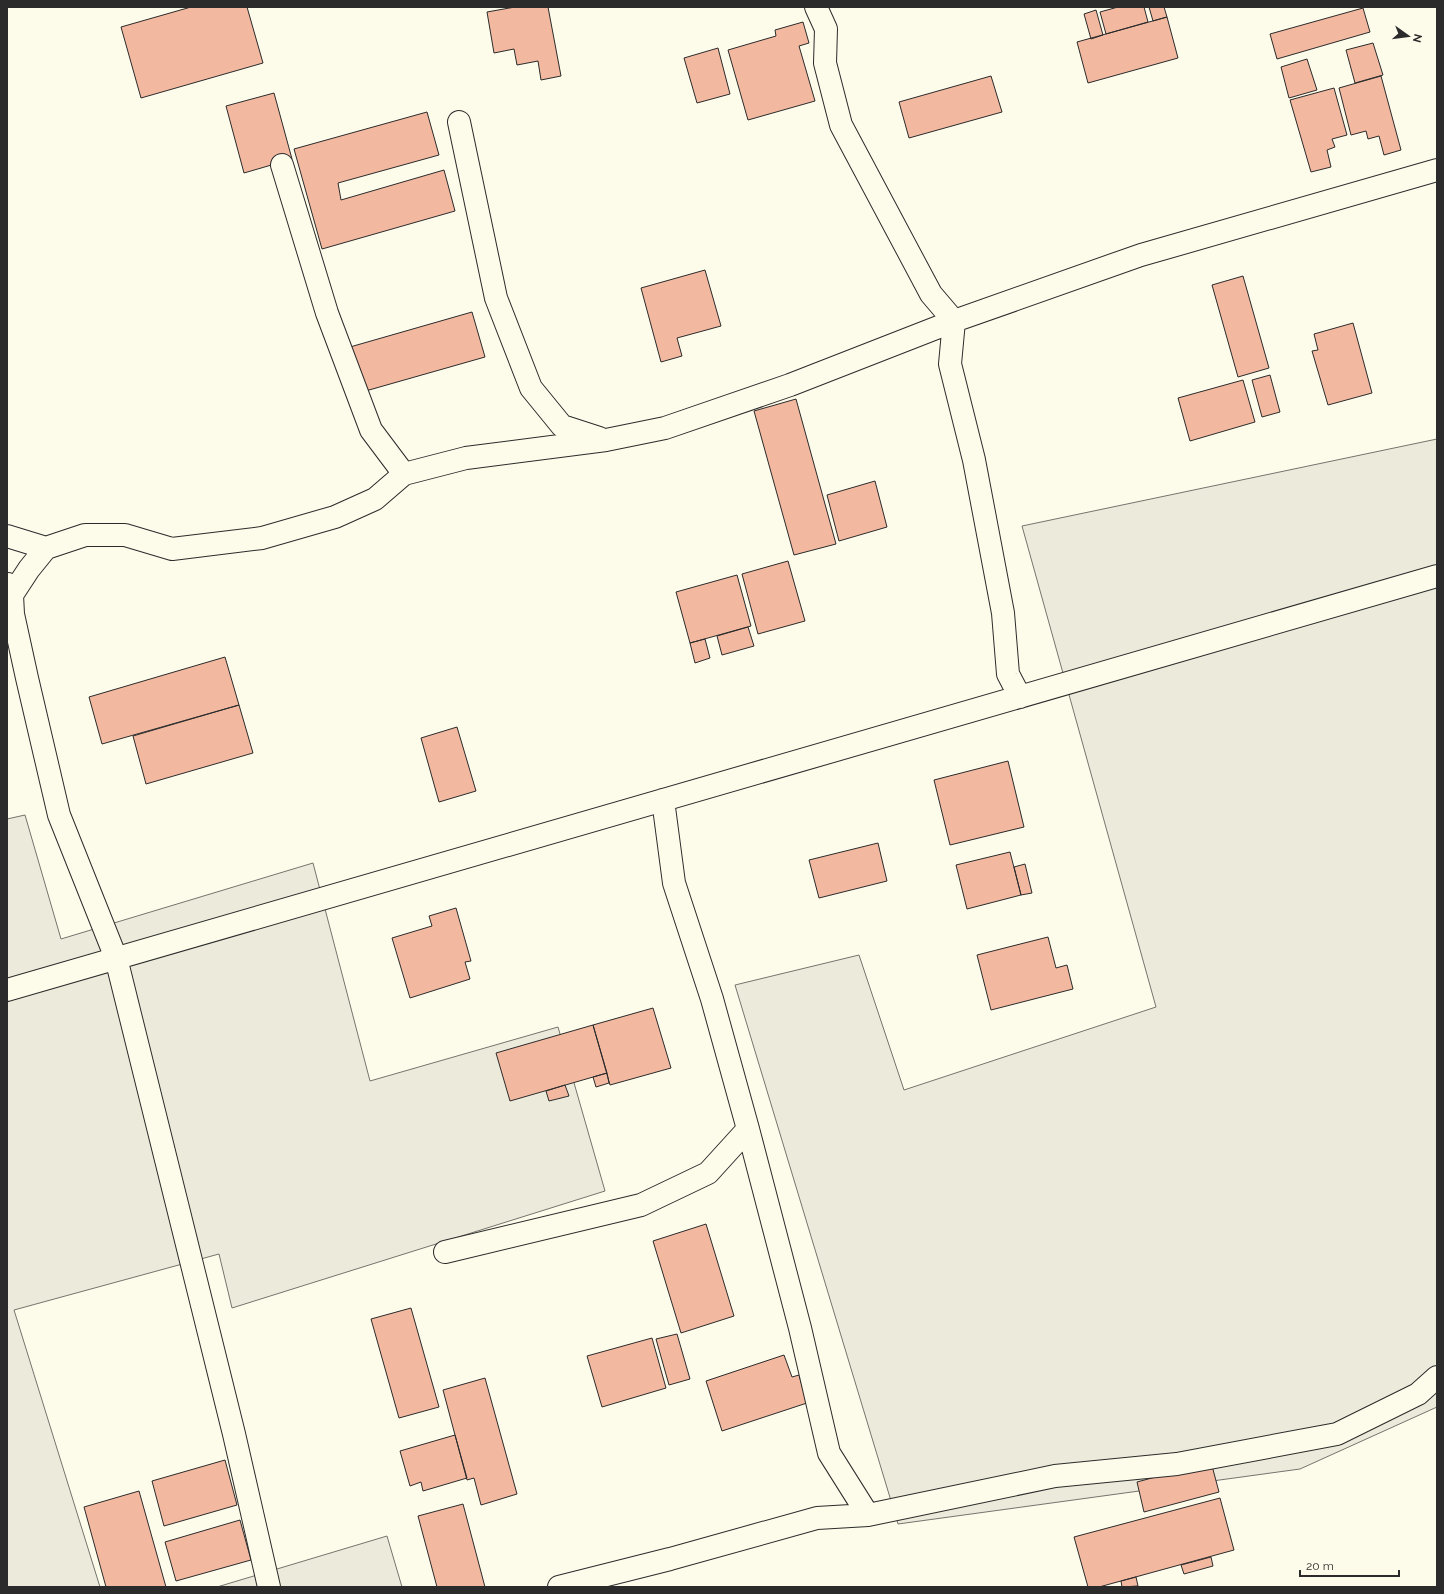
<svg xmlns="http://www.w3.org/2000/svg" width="1444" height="1594" viewBox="0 0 1444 1594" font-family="Raleway,sans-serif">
  <rect width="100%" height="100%" fill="#fdfbea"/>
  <path fill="#ecebdb" stroke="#74746e" d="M1437 439V1407L1300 1469 898 1524 735 985 859 955 904 1090 1156 1007 1022 526Z
    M25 815 61 939 313 863 370 1081 558 1027 605 1191 232 1308 219 1254 14 1310 100 1587H7V819Z
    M387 1536 402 1587H217Z"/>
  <path fill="#f2b8a0" stroke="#2b2b2b" d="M191 7H247L263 63 141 98 121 27Z
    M515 7H548L561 76 541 80 538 61 517 65 514 49 494 53 487 12Z
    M1118 7H1144L1148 22 1106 34 1100 12Z
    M1149 7H1164L1167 17 1153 21Z
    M1363 8 1370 32 1277 59 1270 34Z
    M1096 10 1103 35 1091 39 1084 14Z
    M1167 17 1178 58 1088 83 1077 42Z
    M803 22 809 43 799 46 815 101 748 120 728 50 776 36 775 30Z
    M1373 43 1383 75 1355 83 1346 50Z
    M718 48 730 94 697 103 684 58Z
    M1307 59 1317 90 1289 98 1281 67Z
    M991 76 1002 112 909 138 899 102Z
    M1381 76 1401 150 1384 155 1379 136 1368 139 1366 131 1351 135 1339 88Z
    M1334 88 1347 135 1332 139 1335 147 1327 150 1331 167 1311 172 1290 100Z
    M274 93 292 159 244 173 226 106Z
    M427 112 439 155 338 183 341 200 444 170 455 211 322 249 294 149Z
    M705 270 721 326 677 338 682 356 661 362 641 288Z
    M1243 276 1269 368 1238 377 1212 285Z
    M472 312 485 357 362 392 350 347Z
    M1353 323 1372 393 1328 405 1312 351 1318 350 1314 334Z
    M1270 375 1280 412 1262 417 1252 380Z
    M1243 380 1255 422 1190 441 1178 398Z
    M796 399 836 544 794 555 754 411Z
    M875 481 887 527 839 541 827 495Z
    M788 561 805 621 758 634 742 574Z
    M737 575 751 626 690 643 676 592Z
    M748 627 754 646 722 655 717 636Z
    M705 639 710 658 695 663 690 643Z
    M225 657 239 705 102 744 89 697Z
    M239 705 253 753 146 784 133 736Z
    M457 727 476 791 439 802 421 738Z
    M1008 761 1024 827 950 845 934 780Z
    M878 843 887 881 819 898 809 860Z
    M1010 852 1021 895 967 909 956 865Z
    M1025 864 1032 893 1021 895 1014 867Z
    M456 908 471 961 465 962 470 979 410 998 392 938 432 926 429 916Z
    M1048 937 1056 968 1067 965 1073 989 991 1010 977 955Z
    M653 1008 671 1068 610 1085 593 1025Z
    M593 1025 607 1073 510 1101 496 1053Z
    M607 1073 609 1083 596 1087 593 1077Z
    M565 1085 569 1096 549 1101 546 1091Z
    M706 1224 734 1316 681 1333 653 1241Z
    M411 1308 439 1407 399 1418 371 1319Z
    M677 1334 690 1379 669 1385 656 1339Z
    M652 1338 666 1388 602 1407 587 1356Z
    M784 1355 792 1377 799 1375 807 1403 722 1431 706 1381Z
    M485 1378 517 1494 481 1505 474 1478 467 1480 443 1390Z
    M455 1435 467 1478 423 1491 421 1482 410 1486 400 1451Z
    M225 1460 237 1505 164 1526 152 1481Z
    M1211 1462 1219 1492 1144 1512 1137 1482Z
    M139 1491 166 1587H106L84 1507Z
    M1220 1498 1234 1550 1099 1587H1088L1074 1537Z
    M463 1504 485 1587H437L418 1516Z
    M240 1520 251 1560 176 1581 165 1542Z
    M1211 1557 1213 1566 1184 1574 1181 1565Z
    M1136 1577 1138 1586 1122 1587 1121 1581Z"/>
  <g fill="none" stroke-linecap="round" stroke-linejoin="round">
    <defs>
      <path id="minor" d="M816 7 826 29 825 63 841 125 931 294 954 321 950 364 974 460 1003 613 1008 674 1020 697
        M459 122 496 298 531 388 562 426 599 438
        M282 165 327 313 371 430 404 474
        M7 536 46 548
        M8 584 12 595 13 614 27 678 59 815 116 958 234 1434 269 1587
        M7 598 12 595 29 569 46 548 85 535H125L172 549 262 538 335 517 375 499 404 474 466 458 606 440 665 428 790 385 954 321 1141 255 1437 170
        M663 800 674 883 712 999 748 1129 800 1328 829 1453 868 1515
        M7 990 1437 576
        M445 1252 641 1205 708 1173 748 1129
        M559 1587 670 1559 817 1518 868 1515 1055 1476 1177 1464 1337 1434 1418 1394 1437 1377"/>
    </defs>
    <use href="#minor" stroke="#2b2b2b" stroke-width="24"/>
    <use href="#minor" stroke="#fdfbea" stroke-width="22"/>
  </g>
  <rect width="1444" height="1594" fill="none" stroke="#2b2b2b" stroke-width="16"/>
  <g transform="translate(1408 36) rotate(104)" stroke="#fdfbea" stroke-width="3" paint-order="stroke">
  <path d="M0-3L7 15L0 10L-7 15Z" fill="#2b2b2b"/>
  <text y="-6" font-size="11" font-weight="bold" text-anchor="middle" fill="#2b2b2b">N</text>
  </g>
  <path d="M1300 1570v6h99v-6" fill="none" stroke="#2b2b2b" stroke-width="2"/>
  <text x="1306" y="1570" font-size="12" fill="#2b2b2b" stroke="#fdfbea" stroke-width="3" paint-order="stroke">20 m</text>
</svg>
